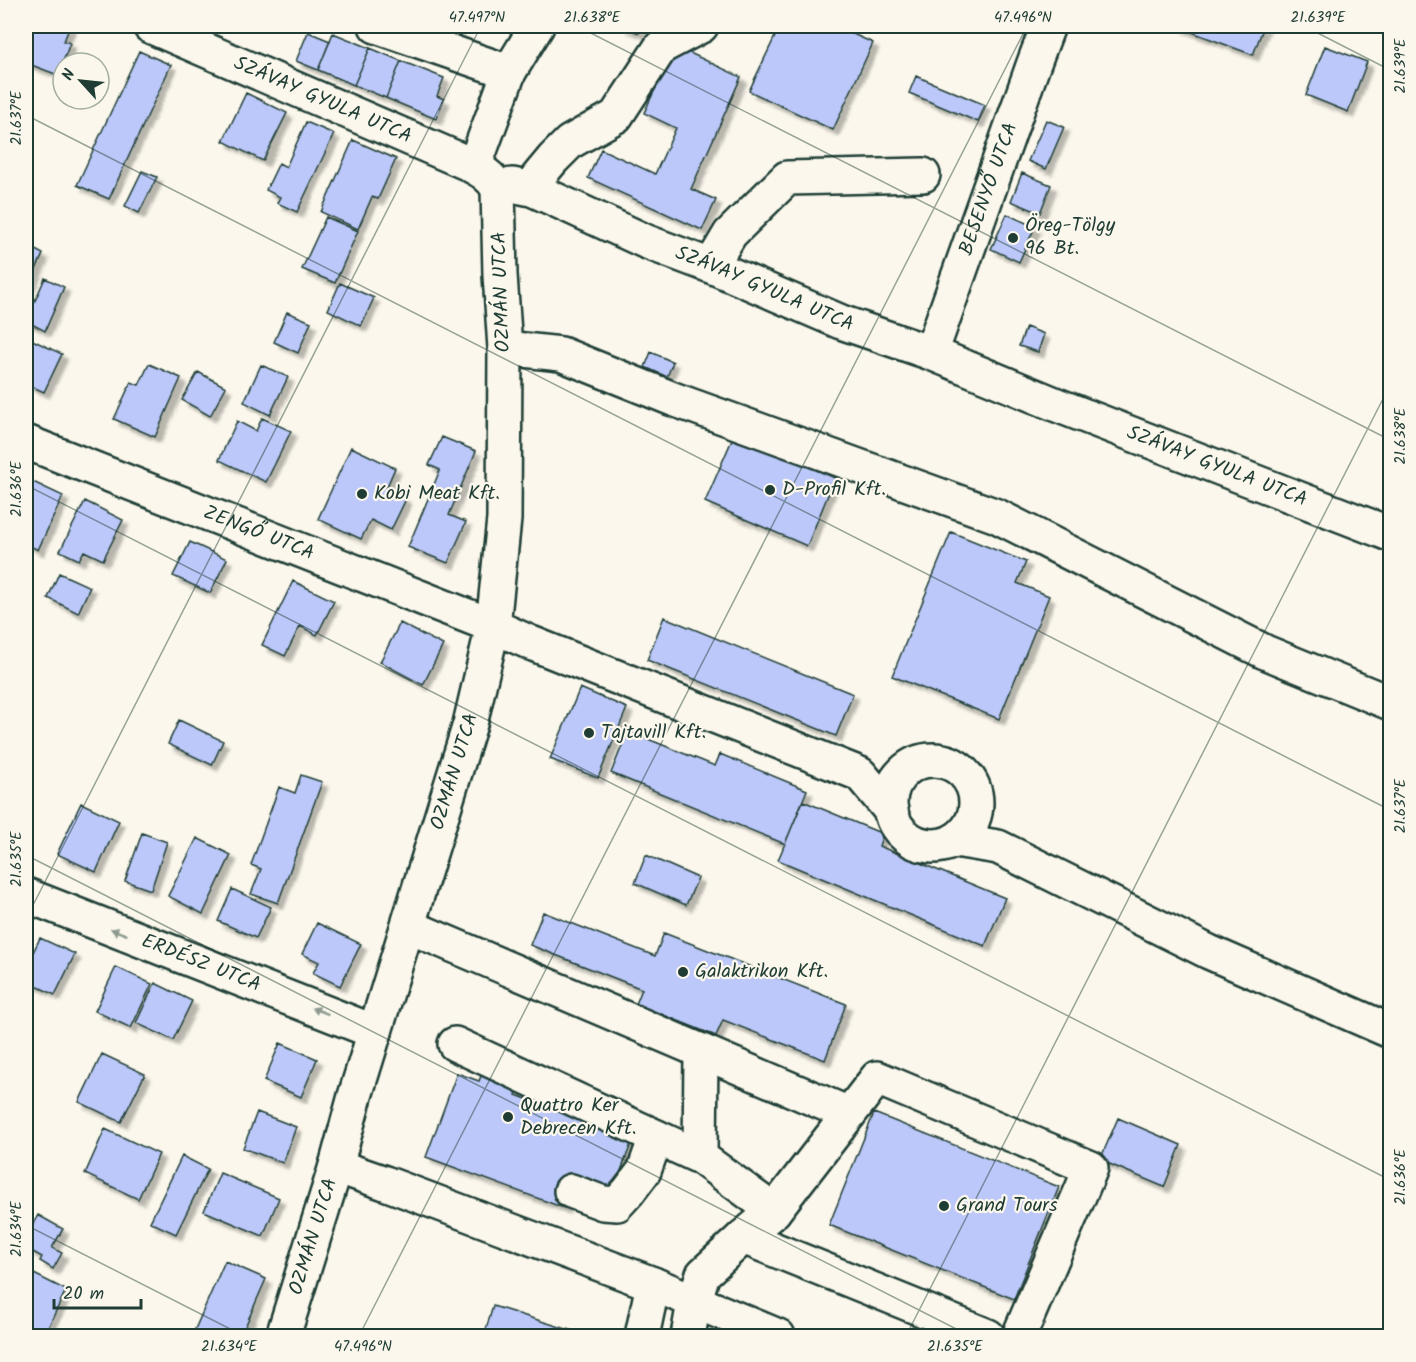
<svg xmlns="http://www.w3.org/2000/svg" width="1416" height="1362" viewBox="0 0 1416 1362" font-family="Kalam,sans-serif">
  <defs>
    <filter id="shadow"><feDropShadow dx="5.5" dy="5.5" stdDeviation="1.5" flood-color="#0004"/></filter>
  </defs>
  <rect width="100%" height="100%" fill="#fbf7ec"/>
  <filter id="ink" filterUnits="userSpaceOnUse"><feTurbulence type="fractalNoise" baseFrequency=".0167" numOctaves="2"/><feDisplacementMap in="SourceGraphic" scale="12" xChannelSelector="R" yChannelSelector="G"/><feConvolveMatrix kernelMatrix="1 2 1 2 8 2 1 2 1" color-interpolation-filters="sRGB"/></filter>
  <g filter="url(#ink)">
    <path fill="#bcc8f9" stroke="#1f3d34" stroke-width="1.5" filter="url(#shadow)" d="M26 26H70L64 41 70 43 58 75 26 63Z
      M621 26H642L639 33Z
      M780 26H835L873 43 833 130 749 91Z
      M1176 26H1264L1253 55Z
      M308 32 330 41 318 70 296 61Z
      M333 33 370 48 354 85 318 70Z
      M675 46 741 77 691 189 716 200 702 230 588 178 601 149 655 174 676 128 644 113Z
      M1325 46 1367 62 1348 112 1306 95Z
      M370 48 401 61 386 98 354 85Z
      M139 51 171 65 109 199 77 185Z
      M401 61 444 78 437 96 444 99 436 119 386 98Z
      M916 76 985 105 978 122 909 93Z
      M246 93 287 113 263 161 223 141Z
      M1046 120 1064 127 1046 169 1028 161Z
      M306 122 334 134 297 212 277 203 280 197 266 190 279 163 286 167Z
      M353 140 396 159 378 199 372 197 358 229 321 212Z
      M142 171 157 177 139 213 125 206Z
      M1022 173 1051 185 1040 213 1011 201Z
      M1007 214 1035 227 1019 262 991 249Z
      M326 217 358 231 335 283 302 269Z
      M26 245 43 254 26 292Z
      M45 278 64 287 45 331 26 321Z
      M340 283 374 298 361 326 328 310Z
      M287 312 311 322 298 353 274 342Z
      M1026 327 1044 334 1038 352 1019 346Z
      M26 337 62 354 44 392 26 384Z
      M651 352 673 362 667 377 645 367Z
      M149 364 181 378 155 437 114 419 131 382 139 385Z
      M261 365 288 377 270 415 244 402Z
      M198 372 226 387 210 416 182 400Z
      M262 418 291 431 266 482 219 460 237 421 256 431Z
      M734 435 835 478 807 546 705 502Z
      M442 437 476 451 449 515 466 522 448 563 408 547 440 470 429 465Z
      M351 447 395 468 386 489 406 499 391 530 371 520 361 539 318 519Z
      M31 481 63 496 38 550 26 544V493Z
      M85 501 123 520 103 560 84 551 79 560 60 551Z
      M951 532 1026 562 1017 583 1049 596 999 719 892 676Z
      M190 542 227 559 210 593 173 576Z
      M59 573 90 587 78 613 48 598Z
      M293 581 334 601 317 635 300 626 285 656 262 645Z
      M664 617 853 694 836 736 647 660Z
      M400 623 443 645 423 685 380 662Z
      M580 688 627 708 598 778 550 759Z
      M179 720 223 741 212 765 168 744Z
      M628 731 715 766 720 754 807 790 785 844 611 773Z
      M301 775 322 782 278 903 251 894 261 869 251 865 279 787 295 793Z
      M803 801 883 834 879 846 1005 898 985 946 778 860Z
      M81 803 119 821 96 872 57 854Z
      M142 833 167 842 151 890 125 881Z
      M197 838 231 855 203 914 168 896Z
      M646 855 698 878 686 905 635 883Z
      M232 889 271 907 256 938 218 921Z
      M543 912 655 956 664 933 846 1004 825 1060 723 1020 716 1036 636 1004 642 989 530 945Z
      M317 923 361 944 340 986 313 973 319 962 302 954Z
      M40 938 75 954 55 995 26 981V967Z
      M116 967 152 984 131 1028 95 1011Z
      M155 983 192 1001 173 1040 136 1023Z
      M280 1043 317 1059 301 1097 264 1081Z
      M102 1054 145 1074 121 1122 79 1102Z
      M484 1068 521 1082 516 1095 633 1139 614 1189 576 1175 564 1208 426 1157 457 1073 479 1081Z
      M257 1112 296 1127 283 1163 243 1148Z
      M874 1113 1059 1187 1014 1299 829 1225Z
      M1118 1118 1181 1145 1164 1187 1100 1160Z
      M105 1129 159 1154 138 1199 85 1174Z
      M182 1156 208 1169 176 1234 150 1222Z
      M220 1173 279 1198 263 1236 204 1211Z
      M38 1215 63 1229 52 1248 62 1253 53 1269 40 1261 42 1257 26 1248V1237Z
      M225 1261 266 1279 241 1336H192Z
      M26 1270 66 1290 44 1336H26Z
      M493 1306 589 1336H484Z"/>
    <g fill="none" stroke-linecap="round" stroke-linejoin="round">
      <defs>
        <g id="minor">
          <path id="s1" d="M150 26 467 163C480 170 490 175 498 188"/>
          <path d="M376 26 509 72"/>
          <path d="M474 167 509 72 537 26"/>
          <path id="s2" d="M498 188 512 185 532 189 647 242 711 266 841 322 931 353 1057 405 1390 534"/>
          <path d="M532 189 538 177 553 159 570 142 616 116 661 47 701 26"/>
          <path d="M711 266 730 234 787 178 923 175"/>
          <path d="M505 348 561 354 673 399 997 516 1265 652 1390 703"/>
          <path id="s3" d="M931 353 1034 63 1048 26"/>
          <path id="s4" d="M26 442 493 626 531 643 860 774 891 811"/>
          <circle cx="933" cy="803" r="43"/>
          <path d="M955 840 998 847 1209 952 1390 1031"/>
          <path id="s5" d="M26 895 375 1032"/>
          <path d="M408 926 849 1114"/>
          <path d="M455 1044 700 1157 774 1211"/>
          <path d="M700 1157 701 1051"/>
          <path d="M336 1166 385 1183 653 1284 778 1336"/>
          <path d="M571 1191 603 1203 617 1204 628 1192 644 1171 656 1137"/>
          <path d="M743 1237 988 1336"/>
          <path id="s6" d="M283 1336 336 1166 355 1096 470 724 493 626 504 519 505 348 500 275 498 188"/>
          <path d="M642 1336 653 1284"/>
          <path d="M688 1336 694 1302 703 1274 743 1237 774 1211 877 1078 1091 1168 1019 1336"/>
        </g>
      </defs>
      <use href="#minor" stroke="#1f3d34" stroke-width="38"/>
      <use href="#minor" stroke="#fbf7ec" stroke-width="33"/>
    </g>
    <defs><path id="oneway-solid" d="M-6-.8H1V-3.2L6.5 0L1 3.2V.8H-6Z" transform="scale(1.5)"/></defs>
    <g fill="#8d9a90">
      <use href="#oneway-solid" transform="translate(119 932) rotate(-159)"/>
      <use href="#oneway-solid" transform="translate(320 1011) rotate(-159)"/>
    </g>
  </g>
  <path fill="none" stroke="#1f3d34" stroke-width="1.5" stroke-opacity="0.45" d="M577 26 1390 440M1304 26 1390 70M26 115 1390 810M26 485 1390 1180M26 855 970 1336M26 919 481 26M26 1225 244 1336M359 1336 1027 26M906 1336 1390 385"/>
  <g fill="#1f3d34" stroke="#fbf7ec" stroke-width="2">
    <circle cx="1013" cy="238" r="6"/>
    <circle cx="770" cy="490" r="6"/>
    <circle cx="362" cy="494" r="6"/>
    <circle cx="589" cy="733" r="6"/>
    <circle cx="683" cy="972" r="6"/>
    <circle cx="508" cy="1117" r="6"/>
    <circle cx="944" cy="1206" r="6"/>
  </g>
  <g text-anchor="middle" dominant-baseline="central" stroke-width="4.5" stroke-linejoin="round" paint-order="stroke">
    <g font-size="20" fill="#1f3d34" stroke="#fbf7ec">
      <text stroke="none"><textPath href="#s1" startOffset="188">SZÁVAY GYULA UTCA</textPath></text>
      <text stroke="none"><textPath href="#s3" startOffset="174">BESENYŐ UTCA</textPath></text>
      <text stroke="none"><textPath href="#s2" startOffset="288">SZÁVAY GYULA UTCA</textPath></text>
      <text transform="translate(502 292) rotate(-92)">OZMÁN UTCA</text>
      <text stroke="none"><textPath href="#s2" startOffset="774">SZÁVAY GYULA UTCA</textPath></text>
      <text stroke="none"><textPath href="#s4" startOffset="250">ZENGŐ UTCA</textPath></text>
      <text stroke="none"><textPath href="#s6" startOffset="590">OZMÁN UTCA</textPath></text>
      <text stroke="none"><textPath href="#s5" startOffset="188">ERDÉSZ UTCA</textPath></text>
      <text stroke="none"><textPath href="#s6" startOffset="104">OZMÁN UTCA</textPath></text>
    </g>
    <g font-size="20" fill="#1f3d34" stroke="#fbf7ec" text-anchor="start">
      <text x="1025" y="226">Öreg-Tölgy<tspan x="1025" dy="23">96 Bt.</tspan></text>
      <text x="782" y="490">D-Profil Kft.</text>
      <text x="374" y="494">Kobi Meat Kft.</text>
      <text x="601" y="733">Tajtavill Kft.</text>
      <text x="695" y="972">Galaktrikon Kft.</text>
      <text x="520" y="1106">Quattro Ker<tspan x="520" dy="23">Debrecen Kft.</tspan></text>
      <text x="956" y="1206">Grand Tours</text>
    </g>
  </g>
  <rect width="1416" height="1362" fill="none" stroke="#fbf7ec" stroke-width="66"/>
  <g transform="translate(81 81) rotate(297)"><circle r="28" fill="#fbf7ec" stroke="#a3ada2" stroke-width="1.5"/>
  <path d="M0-4.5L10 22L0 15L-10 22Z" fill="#1f3d34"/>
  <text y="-9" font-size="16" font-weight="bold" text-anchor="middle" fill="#1f3d34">N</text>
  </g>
  <path d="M54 1299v9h87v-9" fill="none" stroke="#1f3d34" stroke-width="3"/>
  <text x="63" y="1299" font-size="18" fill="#1f3d34" stroke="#fbf7ec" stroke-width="4.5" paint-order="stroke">20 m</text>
  <rect x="33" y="33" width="1350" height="1296" fill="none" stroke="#1f3d34" stroke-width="2"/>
  <g font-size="15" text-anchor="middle" fill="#1f3d34">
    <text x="477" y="22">47.497°N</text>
    <text x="592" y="22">21.638°E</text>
    <text x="1023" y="22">47.496°N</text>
    <text x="1318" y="22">21.639°E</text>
    <text transform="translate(1400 66) rotate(-90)" y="5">21.639°E</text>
    <text transform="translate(16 118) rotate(-90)" y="5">21.637°E</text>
    <text transform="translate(1400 436) rotate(-90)" y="5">21.638°E</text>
    <text transform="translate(16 489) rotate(-90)" y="5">21.636°E</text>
    <text transform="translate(1400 806) rotate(-90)" y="5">21.637°E</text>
    <text transform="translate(16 859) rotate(-90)" y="5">21.635°E</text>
    <text transform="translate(1400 1177) rotate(-90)" y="5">21.636°E</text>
    <text transform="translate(16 1229) rotate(-90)" y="5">21.634°E</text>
    <text x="229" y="1351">21.634°E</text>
    <text x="363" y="1351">47.496°N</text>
    <text x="955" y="1351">21.635°E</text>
  </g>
</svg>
